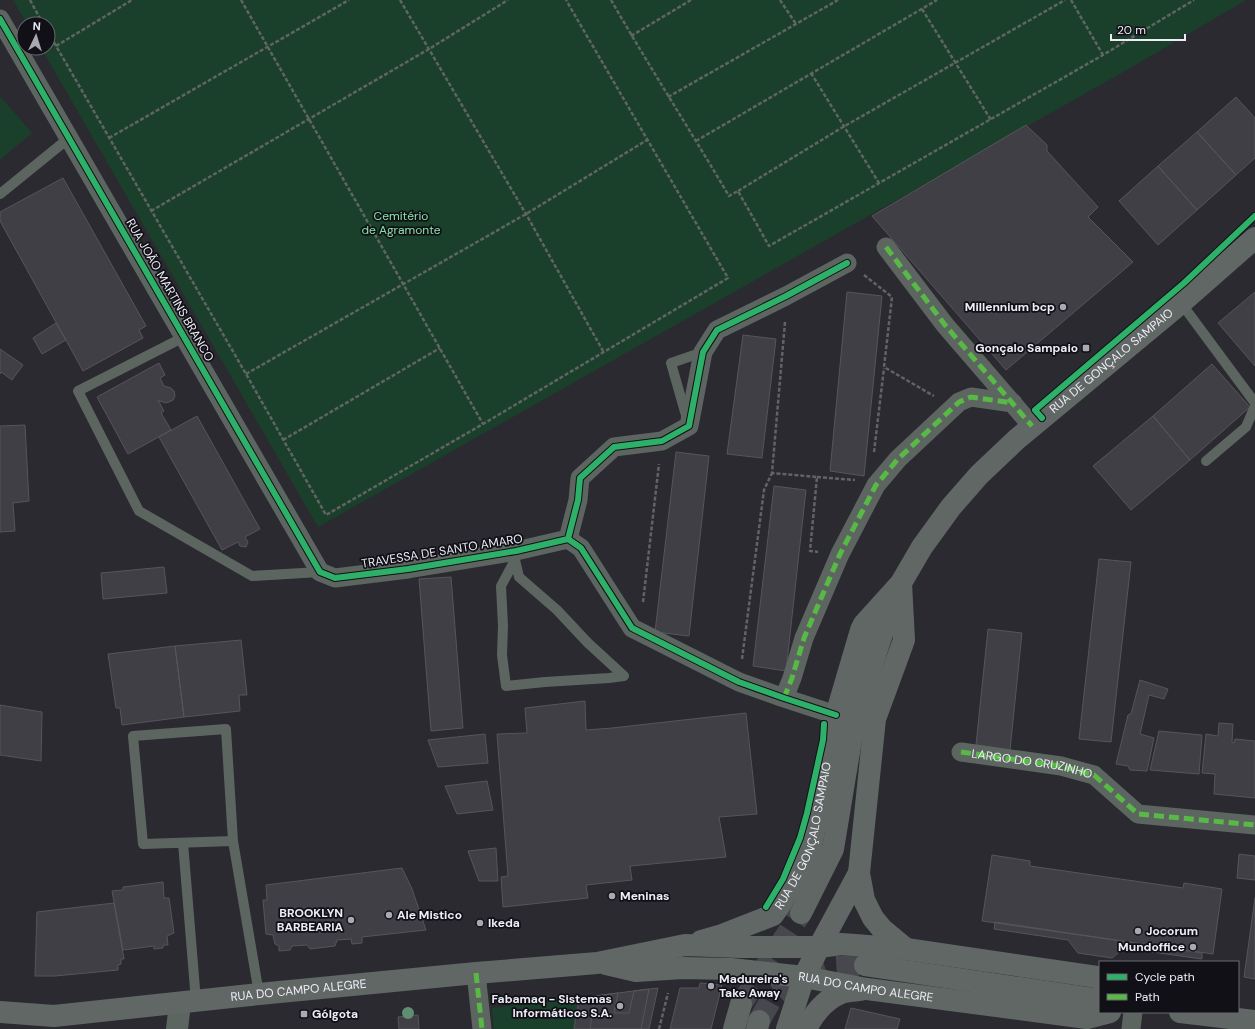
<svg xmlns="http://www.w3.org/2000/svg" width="1255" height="1029" viewBox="0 0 1255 1029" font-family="'DM Sans',sans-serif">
  <rect width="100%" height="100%" fill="#2a2a30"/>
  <path fill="#1a402b" d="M13 0H1246L1132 67 318 527 41 48H48V24H27Z
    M0 96 32 133 0 160Z
    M579 998 574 1029H494L492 1008Z"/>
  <path fill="#3f3f45" stroke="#55555a" d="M1236 97 1255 118V158L1236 175 1197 132Z
    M1026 125 1047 145V151L1098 207 1088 217 1133 262 1006 370 872 216Z
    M1197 132 1236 175 1197 210 1158 166Z
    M1158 166 1197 210 1158 245 1119 201Z
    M63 178 146 326 139 330 143 338 83 371 0 221V212Z
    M847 292 882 296 864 476 830 471Z
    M1255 292V366L1218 323Z
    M56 323 66 340 42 354 33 338Z
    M743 335 776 339 762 458 727 454Z
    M0 349 23 365 12 380 1 372 0 374Z
    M159 363 165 375 160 378 164 386 171 388 174 391 175 396 173 400 169 402 165 403 158 400 164 411 161 413 171 430 128 454 97 397Z
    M1212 364 1250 407 1190 460 1153 416Z
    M197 416 260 529 245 537 248 542 246 547 240 546 238 542 222 550 159 437Z
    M1153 416 1190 460 1131 510 1093 466Z
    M25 425 29 501 13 503 15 531 0 532V426Z
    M676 452 709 456 689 636 655 632Z
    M774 486 806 490 786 671 753 666Z
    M1099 559 1131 562 1111 742 1079 739Z
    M164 567 167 593 103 599 101 573Z
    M451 577 463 728 431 731 419 579Z
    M988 629 1022 633 1010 750 976 745Z
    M241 640 247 695H239L240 711 184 717 175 646Z
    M175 646 184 717 122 725 120 708H116L108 654Z
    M1140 680 1168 689 1164 699 1149 695 1140 734 1154 738 1147 771 1130 770 1128 766 1116 764 1128 715 1131 714Z
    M585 701 586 730 612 728 746 713 757 814 719 817 726 857 630 866 632 880 586 885 588 898 503 907 501 877 508 876 497 734 527 733 525 708Z
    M0 705 42 712 41 761 0 755Z
    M1219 723 1233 724 1232 742 1234 743 1235 739 1255 741V798L1214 794 1215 774 1202 773 1206 734 1218 736Z
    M1159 731 1202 735 1199 774 1150 770Z
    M485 734 488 763 438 767 428 740Z
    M487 781 493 810 457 814 445 786Z
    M496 848 498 881H479L468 851Z
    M1239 854 1255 856V880L1237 878Z
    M992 855 1030 861V866L1183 888 1184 883 1222 889 1213 954 982 921Z
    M402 868 412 889 426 930 362 937V943L352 944 351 939 337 940 335 946 310 949 307 945 292 946 290 950 279 951V946L275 944 273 935 266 934 263 900H267L266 885Z
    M163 882 164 898H169L174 933 167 936 168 945H163V948L154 949V946L123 950 112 891 123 890V887Z
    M1255 898V979L1244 977Z
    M114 903 124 959H121V964L118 965V970L55 976H35L37 912Z
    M995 922 1202 953V959L1124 948 1112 958 1078 953 1068 940 994 929Z
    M700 983 722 985 711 1029H670L680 988H699Z
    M658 988 649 1029H590L595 996 618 993 614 1013H629L634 991Z
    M649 989 641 1029H574L579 998Z
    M851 1008 900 1019 897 1029H845Z
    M418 1015 419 1029H399L398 1017Z"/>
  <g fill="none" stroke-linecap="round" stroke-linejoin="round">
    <path stroke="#47474e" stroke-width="22" stroke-dasharray="22 11" stroke-linecap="butt" d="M741 1004 801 913
      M759 1021 771 1000 791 982 835 967 865 965"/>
    <path stroke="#606463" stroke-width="2.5" stroke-dasharray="4 2" stroke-linecap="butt" d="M30 0 43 24
      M241 0 483 424
      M400 0 526 214 603 351
      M611 0C649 66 690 130 729 196L738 191 769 246 1103 55 1194 0
      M780 0 796 24
      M1071 0 1103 55
      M922 9 991 120
      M48 32 246 374 326 515 483 424 728 278 566 0
      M631 36 691 0
      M56 46 132 0
      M811 73 879 183
      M668 97 838 0
      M109 138 349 0
      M696 141 937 0
      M738 191 843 127 1065 0
      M151 211 429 49 508 0
      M864 275 892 297 884 367 934 396
      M785 322 772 473 817 477 810 551 818 552
      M246 374 526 214 647 140
      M283 440 440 348
      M874 452 884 368
      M817 477 855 480
      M643 602 659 464
      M742 659 764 490 772 473
      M659 1029 668 993"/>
    <path stroke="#5d6560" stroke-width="10" d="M0 194 69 138
      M1181 303 1255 403
      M184 337 78 391 139 511 252 576 320 572
      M687 419 671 363 703 352
      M1206 461 1246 427 1255 406
      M515 560 501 586 503 626 502 655 506 686 545 682 609 678 624 676 588 643 557 610 519 577 515 560 516 551
      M233 841 143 844 133 736 226 729 233 841 259 994
      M183 843 196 1001"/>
    <path stroke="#5d6560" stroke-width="19" d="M0 19 320 572 335 578 408 569 516 551 568 539 581 548 632 628 739 682 784 698 836 715
      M886 247 945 325 1032 426
      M568 539 578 500 580 478 614 447 662 441 689 426 703 352 717 330 786 296 847 263
      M784 698 792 678 804 638 840 554 876 485 898 459 959 402 971 397 1013 403
      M961 752 1061 766 1094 775 1138 814 1255 825
      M476 973 482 1029
      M1131 1029 1133 1012"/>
    <path stroke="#5d6560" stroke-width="22" d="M177 1029 180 1003"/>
    <g stroke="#606764" stroke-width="22">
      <path d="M901 583 904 640 875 719 859 873 864 900 873 918 882 929 906 949"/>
      <path d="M801 913 833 849 855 716 882 634 897 595"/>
      <path id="s1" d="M701 941 722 935 773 915 780 905 799 872 811 847 836 715 861 630 864 624 901 583 922 547 951 507 979 475 1017 439 1181 303 1255 238"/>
      <path id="s2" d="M606 964 636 971 683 968 731 969 804 977 867 989 1087 1018 1110 1012"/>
      <path d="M865 965 1100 1000"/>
      <path id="s3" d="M0 1012 54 1016 259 994 476 973 597 963 685 945 740 947H819L841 944 855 945 906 949 1097 977 1100 980"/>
      <path d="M1180 1012 1255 1021"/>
      <path d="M734 1029 741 1004"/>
      <path d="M757 1029 759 1021"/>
      <path d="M787 1029 804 977 819 947 859 873"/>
      <path d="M806 1029C814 1013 824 1000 841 993 846 991 854 991 860 990"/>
    </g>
    <g stroke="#58b947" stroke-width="5" stroke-dasharray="10 5" stroke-linecap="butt">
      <path d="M886 247 945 325 1032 426"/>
      <path d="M784 698 792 678 804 638 840 554 876 485 898 459 959 402 971 397 1013 403"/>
      <path id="s4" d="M961 752 1061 766 1094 775 1138 814 1255 825"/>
      <path d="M476 973 482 1029"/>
    </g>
    <defs>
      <path id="cycleway" d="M0 19 320 572 335 578 408 569 516 551 568 539 581 548 632 628 739 682 784 698 836 715
        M1042 418 1035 410 1184 283 1255 216
        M568 539 578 500 580 478 614 447 662 441 689 426 703 352 717 330 786 296 847 263
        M766 907 783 879 800 838 807 813 823 740 824 724"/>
    </defs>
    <use href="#cycleway" stroke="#101016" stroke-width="8"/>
    <use href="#cycleway" stroke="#2db169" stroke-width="6"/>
  </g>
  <circle fill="#5f8f73" cx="408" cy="1013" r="6"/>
  <g fill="#a9a9b1" stroke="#101016" stroke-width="1.5">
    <circle cx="1063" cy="307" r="4"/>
    <rect x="1082" y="344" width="8" height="8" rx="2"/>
    <circle cx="612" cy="896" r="4"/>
    <circle cx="389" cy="915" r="4"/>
    <circle cx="351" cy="920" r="4"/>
    <circle cx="480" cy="923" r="4"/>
    <circle cx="1138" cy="931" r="4"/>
    <circle cx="1193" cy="947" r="4"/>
    <circle cx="711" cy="986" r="4"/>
    <circle cx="620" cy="1006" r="4"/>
    <rect x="300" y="1010" width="8" height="8" rx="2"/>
  </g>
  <g text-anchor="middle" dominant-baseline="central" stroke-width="3.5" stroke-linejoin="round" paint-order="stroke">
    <g font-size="12" fill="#8ae1aa" stroke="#101016">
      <text x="401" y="216">Cemitério<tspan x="401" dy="14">de Agramonte</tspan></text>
    </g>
    <g font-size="12" fill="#eeedf7" stroke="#101016">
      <text transform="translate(170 290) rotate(60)">RUA JOÃO MARTINS BRANCO</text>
      <text stroke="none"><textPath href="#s1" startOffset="748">RUA DE GONÇALO SAMPAIO</textPath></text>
      <text transform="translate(442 551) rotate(-9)">TRAVESSA DE SANTO AMARO</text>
      <text stroke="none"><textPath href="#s4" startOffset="72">LARGO DO CRUZINHO</textPath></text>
      <text stroke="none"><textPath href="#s1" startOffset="163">RUA DE GONÇALO SAMPAIO</textPath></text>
      <text stroke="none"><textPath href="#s2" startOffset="262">RUA DO CAMPO ALEGRE</textPath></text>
      <text stroke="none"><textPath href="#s3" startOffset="300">RUA DO CAMPO ALEGRE</textPath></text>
    </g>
    <g font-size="12" font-weight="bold" fill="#eeedf7" stroke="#101016" text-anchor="start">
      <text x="1055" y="307" text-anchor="end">Millennium bcp</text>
      <text x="1078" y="348" text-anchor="end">Gonçalo Sampaio</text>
      <text x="620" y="896">Meninas</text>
      <text x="343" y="913" text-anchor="end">BROOKLYN<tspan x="343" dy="14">BARBEARIA</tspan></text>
      <text x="397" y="915">Ale Mistico</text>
      <text x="488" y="923">Ikeda</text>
      <text x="1146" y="931">Jocorum</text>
      <text x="1185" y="947" text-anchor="end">Mundoffice</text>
      <text x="719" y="979">Madureira's<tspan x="719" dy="14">Take Away</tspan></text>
      <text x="612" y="999" text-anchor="end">Fabamaq - Sistemas<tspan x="612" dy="14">Informáticos S.A.</tspan></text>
      <text x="312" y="1014">Gólgota</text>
    </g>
  </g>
  <rect x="1099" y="961" width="140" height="52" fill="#101016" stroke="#696870"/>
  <rect x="1107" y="974" width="20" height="6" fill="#2db169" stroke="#696870"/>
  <text x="1135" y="981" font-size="12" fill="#eeedf7">Cycle path</text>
  <rect x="1107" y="994" width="20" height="6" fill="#58b947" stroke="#696870"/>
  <text x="1135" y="1001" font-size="12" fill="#eeedf7">Path</text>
  <g transform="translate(36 36) rotate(4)"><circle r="19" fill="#101016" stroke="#696870"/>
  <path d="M0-3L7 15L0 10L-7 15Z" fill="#a9a9b1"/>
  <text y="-6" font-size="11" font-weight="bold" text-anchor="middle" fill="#eeedf7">N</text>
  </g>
  <path d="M1111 34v6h74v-6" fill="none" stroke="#eeedf7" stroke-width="2"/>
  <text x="1117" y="34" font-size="12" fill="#eeedf7" stroke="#101016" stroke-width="3" paint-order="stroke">20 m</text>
</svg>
